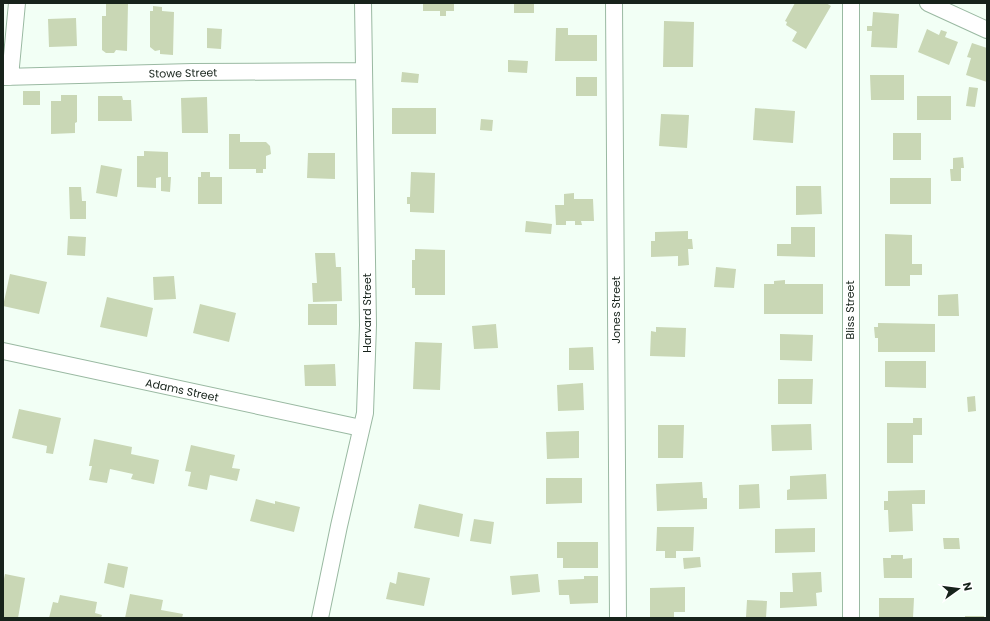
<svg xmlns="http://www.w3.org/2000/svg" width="990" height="621" viewBox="0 0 990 621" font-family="Poppins,sans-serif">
  <rect width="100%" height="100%" fill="#f2fff5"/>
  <path fill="#c9d7b5" d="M106 3H128L127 51 116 50 114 53H106L102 50V16H106Z
    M423 3H454V11H446V16H440V11H423Z
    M514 3H534V13H514Z
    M795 3H826L831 6 806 49 792 41 797 32 786 25 787 22 785 21Z
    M153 6 162 7V11L174 12 173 55 160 54V50L155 51 150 47V11H153Z
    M873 12 899 14 897 48 871 47 872 31H867V26H872Z
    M76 18 77 46 49 47 48 19Z
    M664 21 694 22 693 67H663Z
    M207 28 222 29 221 49 207 48Z
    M556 28H568V35H597V61H555Z
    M927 29 939 35 941 30 947 32 945 37 958 42 949 65 918 52Z
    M972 43 987 48V82L966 75 971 58 967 57Z
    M508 60 528 61 527 73 508 72Z
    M402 72 419 74 418 83 401 82Z
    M870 75H904V100H871Z
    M576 77H597V96H576Z
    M969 87 978 88 975 107 966 106Z
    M23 91H40V105H23Z
    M61 95H77V122L75 123V133L51 134V101H61Z
    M98 96H122L123 100H131L132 121H98Z
    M917 96H951V120H917Z
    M207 97 208 133H182L181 98Z
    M392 108H436V134H392Z
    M755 108 795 111 793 143 753 140Z
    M661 114 689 115 687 148 659 146Z
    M481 119 493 120 492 131 480 130Z
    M893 133H921V160H893Z
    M229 134H240V142H266L270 146 271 154 266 156V169H263V173H256V169H229Z
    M144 151 168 152V177H171L170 192 161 191V177L156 178V188L137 187V156H144Z
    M308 153H335V179L307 178Z
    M963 157 964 168H961V181H951L950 169H953V158Z
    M101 165 122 169 117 197 96 193Z
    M201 172H210V177H222V204H198V177H201Z
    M411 172 435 173 434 213 410 212V204H407V197H410Z
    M890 178H931V204H890Z
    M796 186H821L822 214 796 215Z
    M69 187H81L82 201H86V219H70Z
    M574 193V199H593L594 221H581L582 225H575V221H566V225H556L555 205H564V194Z
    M526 221 552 224 551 234 525 232Z
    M791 227H815V257L777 256V244H791Z
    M688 231V239H692L693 249H688L689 265 678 266V256L651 257V241H655V232Z
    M885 234 912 235V264H922V275H910V286H885Z
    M68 236 86 237 85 256 67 255Z
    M415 249 445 250V295H415V288H412V260H415Z
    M315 253H335L336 267H341L342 301 313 302 312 283H317Z
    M716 267 736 269 734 288 714 287Z
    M10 274 47 282 39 314 3 306Z
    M174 276 176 299 154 300 153 277Z
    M785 280V284H823V314H764V284H774V281Z
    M958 294 959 316H938V295Z
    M107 297 153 308 147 337 100 327Z
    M200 304 236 313 229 342 193 333Z
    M308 304H337V325H308Z
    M878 323 935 324V352H878V338H875L874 327H878Z
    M496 324 498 348 474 349 472 326Z
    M656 327 686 328 685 357 650 356 651 331 656 332Z
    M780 334 813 335 812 361 780 360Z
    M415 342 442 343 440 390 413 389Z
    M593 347 594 370H569V348Z
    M885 361H926V388L885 387Z
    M335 364 336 386H305L304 365Z
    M778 379H813L812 404H778Z
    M583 383 584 410 558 411 557 385Z
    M975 396 976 411 968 412 967 397Z
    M19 409 61 418 53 454 46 453 47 446 12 438Z
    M913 418H922V435H913V463H887V423H913Z
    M811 424 812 450 772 451 771 425Z
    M658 425H684L683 458H658Z
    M579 431V458L547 459 546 432Z
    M94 439 132 447 131 454 159 460 154 484 131 479 133 474 110 469 107 483 89 480 92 466H89Z
    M191 445 235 455 232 468 240 469 237 481 210 475 207 490 188 486 191 472 185 471Z
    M826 474 827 499 787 500V490L790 489V476Z
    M546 478H582V503L546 504Z
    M702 482 703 498H707V509L657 511 656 484Z
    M759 484 760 508 739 509V485Z
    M925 490V504H912L913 531 889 532 888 510H884V501H888V491Z
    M256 499 275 504V501L300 507 294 532 250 521Z
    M419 504 463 514 459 537 414 528Z
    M474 519 494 522 491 544 470 541Z
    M657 527H694L693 551H676V558H665V551H656Z
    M815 528V552L775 553V529Z
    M943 538H959L960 549H944Z
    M557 542H598V568H563V558H557Z
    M891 555H903V559L912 558V578H884L883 558H891Z
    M700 557 701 567 684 569 683 558Z
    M108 563 128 567 124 588 104 583Z
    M398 572 430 578 424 606 386 599 390 582 396 584Z
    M821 572 822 592 816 593 817 606 780 608V592H793L792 573Z
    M5 574 25 578 18 618 3 617V584Z
    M538 574 540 592 512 595 510 576Z
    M584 576H598V603L570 604 569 595H559L558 580 584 579Z
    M685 587V612H674V618H650V588Z
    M130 594 163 600 161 610 183 614 182 618H125Z
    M60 595 97 602 95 613 102 615 101 618H49L53 602 58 603Z
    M879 598H914L913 618H879Z
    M747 600 767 601 766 618 746 617Z
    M965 616H984V618H965Z"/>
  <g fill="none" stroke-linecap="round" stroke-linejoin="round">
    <defs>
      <path id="minor" d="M614 3 618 618
        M928 3 987 30
        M3 77 192 72 363 71
        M10 77 17 3
        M3 351 361 428
        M320 618 339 526 365 413 368 325 363 3
        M851 618V3"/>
    </defs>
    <use href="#minor" stroke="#9ab9a2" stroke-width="18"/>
    <use href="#minor" stroke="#fff" stroke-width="16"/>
  </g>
  <g text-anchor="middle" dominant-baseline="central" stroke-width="3" stroke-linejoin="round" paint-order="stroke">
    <g font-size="11" fill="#17231b" stroke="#fff">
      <text transform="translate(183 73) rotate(-1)">Stowe Street</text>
      <text transform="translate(616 310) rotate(-90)">Jones Street</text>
      <text transform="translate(850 310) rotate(-90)">Bliss Street</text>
      <text transform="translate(367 313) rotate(-90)">Harvard Street</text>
      <text transform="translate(182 390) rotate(12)">Adams Street</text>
    </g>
  </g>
  <rect width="990" height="621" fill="none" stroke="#17231b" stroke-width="8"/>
  <g transform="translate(958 589) rotate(76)" stroke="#ffffff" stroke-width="3" paint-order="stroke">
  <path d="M0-3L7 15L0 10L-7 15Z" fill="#17231b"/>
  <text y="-6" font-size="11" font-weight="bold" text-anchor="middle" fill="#17231b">N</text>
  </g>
</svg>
